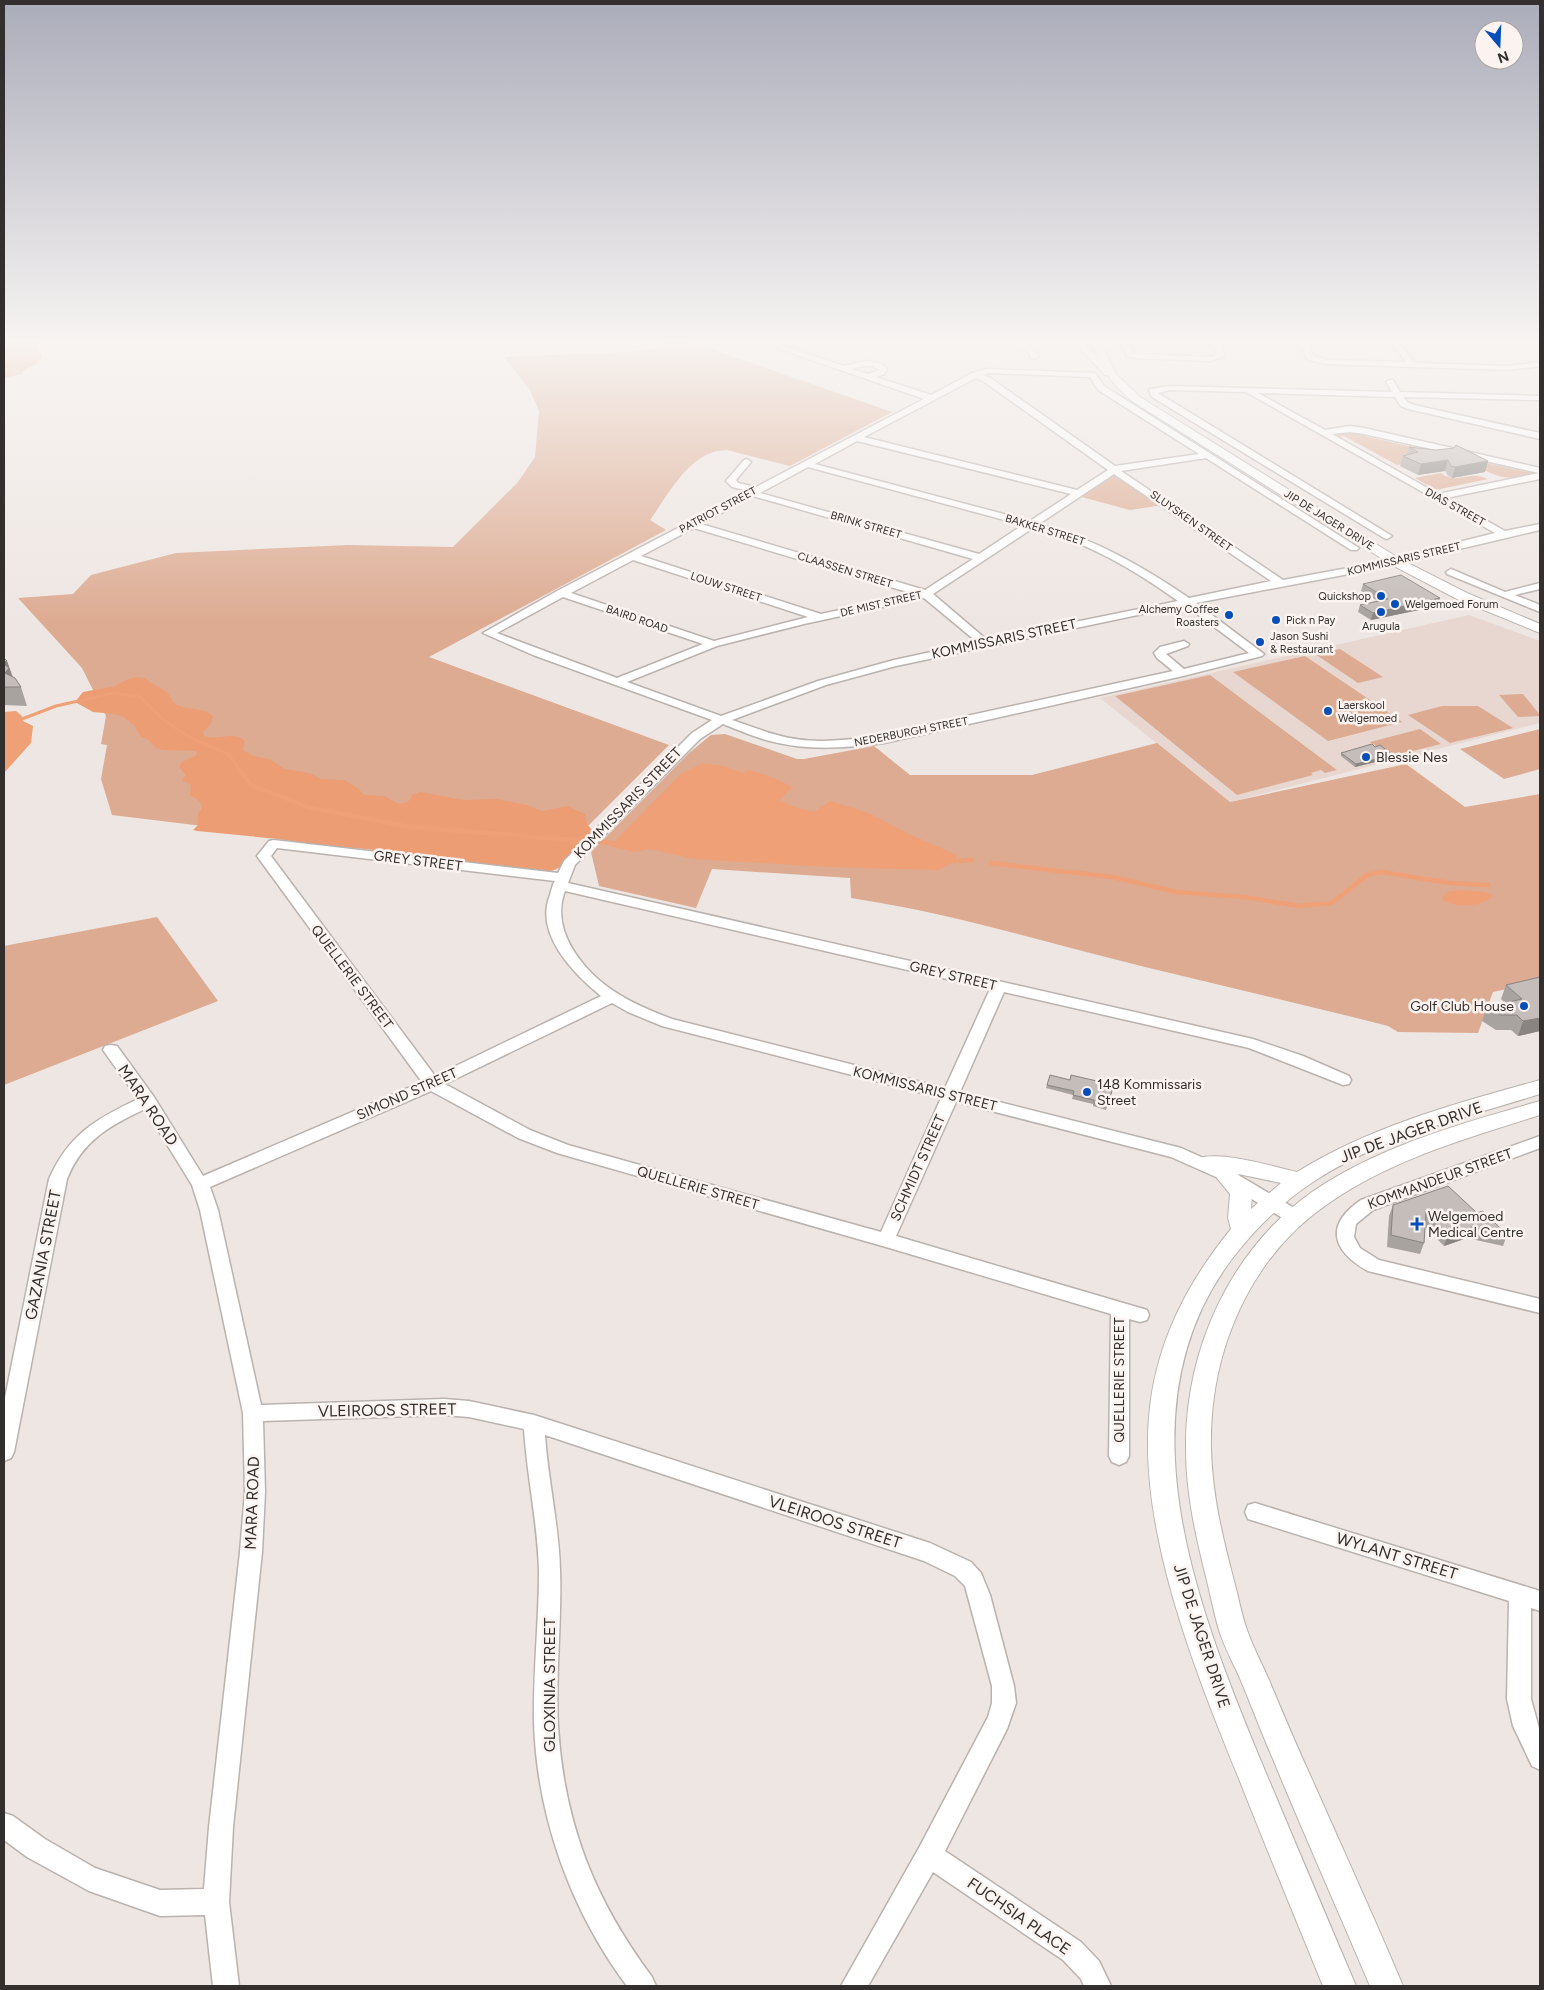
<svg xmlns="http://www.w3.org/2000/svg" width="1544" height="1990" viewBox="0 0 1544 1990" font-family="Figtree,sans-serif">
  <rect width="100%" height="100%" fill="#eee6e2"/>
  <path fill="#e7d7d0" d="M1469 615 1540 641V723L1230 802 1100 698Z"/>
  <path fill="#ddab92" d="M657 342H691L892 412 790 466 727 450C690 450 669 494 650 520L666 530 429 657 669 745 546 868 112 815 101 779 107 745 101 744 106 716 82 668 18 598 73 594 91 575 176 553 348 545 453 547 518 482 535 457 539 411 530 390 504 357 627 352 661 347Z
    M1349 431 1367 433 1364 436 1453 456 1397 465 1344 436 1337 437 1330 434Z
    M1472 460 1527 472 1530 470 1538 474C1501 481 1500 478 1467 461Z
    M1441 473C1457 486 1468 469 1488 479L1436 490 1415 478Z
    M1115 474 1163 505 1130 510 1078 496 1111 475Z
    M1340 649 1383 677 1358 683 1315 654Z
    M1305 656 1401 721 1402 722 1328 741 1233 672Z
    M1210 675 1337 770 1325 773 1321 770 1311 773 1313 775 1237 795 1115 696Z
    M1523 694 1540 715V716L1518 717 1499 695Z
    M1442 706H1478L1513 728 1450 743 1408 715Z
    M1420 729 1441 744 1392 756 1370 742Z
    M1540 729V769L1504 779 1460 749Z
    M725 734 797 759H804L874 746 910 775H1032L1157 743 1230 802 1406 764 1465 807 1540 794V982L1493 992 1478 1033 1398 1032 1388 1026C1307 1005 1226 987 1145 967 1047 943 951 913 851 898L850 878 712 869 696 908 599 886 591 852 689 753 711 735Z
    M157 917 218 1001 4 1085V946Z"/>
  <path fill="#ec9d74" d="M138 677 145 678C151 685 164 688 168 694 173 701 173 704 183 707 194 710 204 708 213 716L210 725 203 732 204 736C218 741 233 730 245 741L243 750 253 756 269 759 285 769 309 773 322 779 344 780 356 787 365 795 384 796 399 804 408 802 413 794 421 792 464 800 496 799 527 805 542 811 567 806 585 814 587 824 593 831C586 837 578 843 573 851 564 864 561 870 545 872L366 849 314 845 278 839 197 831 193 830 198 825V814L202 809C202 801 197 799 190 795L191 785 182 780 186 775 179 767 182 762 197 755 196 751 163 750 156 748 149 740 140 736 135 726 124 717 114 714 93 712 75 702 83 692 115 686 128 679Z"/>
  <path fill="#efa076" d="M4 342H39L38 348 42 357 35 365 25 369 22 374 4 378Z
    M16 711 22 716 23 721 33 726 31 743 4 773V712Z
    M703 763 724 766 743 773 748 770C765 774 777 779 792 787L780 800 795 807 814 812 830 801 869 813 909 834 957 855 955 861 939 870 827 867 693 859 651 849 635 852 610 846 681 774Z
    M1460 890 1485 892 1493 896C1485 907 1450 909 1442 898L1447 892Z"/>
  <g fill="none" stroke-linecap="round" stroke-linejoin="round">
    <path stroke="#efa076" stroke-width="3" d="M22 719 56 706 114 693 140 697 166 722 193 739 228 754 240 770"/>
    <path stroke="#efa076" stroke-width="4.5" d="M239 769 251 785 308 807 410 827 613 843
      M955 861 972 860
      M991 863 1112 877 1177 892 1244 897 1300 906 1332 903 1367 875 1382 872 1450 883 1488 885"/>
    <defs>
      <path id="minor" d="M760 342H772L844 366 868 361 881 364 887 369 884 374 876 377 931 395 972 373 987 369 1095 373 1104 386 1359 548 1357 550H1351L1206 458 1121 471 1283 580 1375 563 1495 533 1246 392 1170 390 1158 393 1392 536 1387 539 1384 538 1152 397 1149 391 1150 389 1170 386 1392 392 1386 382 1390 380H1393L1400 392 1540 396V400L1403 397 1407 402 1414 405 1540 433V439L1408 409 1401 406 1395 397 1258 393 1325 430 1350 426 1364 428 1540 468V479L1446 498 1505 531 1540 524V530L1375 569 1196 603 1264 654 1262 656 1183 676 884 743C846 748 807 751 770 741 754 737 738 730 723 724L700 739 575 865 568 883 1253 1039 1303 1056 1349 1076 1351 1080 1349 1084 1343 1085 1249 1048 1004 992 960 1092 1181 1148 1228 1169 1301 1212 1304 1217 1301 1222 1295 1223 1289 1222 1216 1177 1171 1157 956 1102 896 1236 1147 1310 1149 1315 1147 1320 1140 1322 1129 1319V1456L1126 1462 1119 1465 1112 1462 1109 1456 1111 1314 886 1247 557 1153 518 1138 431 1091 210 1187 218 1210 261 1405 444 1399 469 1401 534 1415 930 1543 971 1562 981 1573 990 1595 1014 1686 1016 1703 1007 1729 945 1851 1081 1942 1099 1961 1111 1986H1084L1081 1979 1063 1960 933 1872 868 1986H841L920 1846 988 1717 992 1703V1686L965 1586 955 1576 924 1561 545 1435C548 1480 559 1525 560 1570 562 1622 555 1674 558 1726 564 1823 594 1899 652 1977L656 1986H627C571 1911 537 1817 534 1723 533 1673 539 1622 539 1572 538 1524 527 1477 524 1429L469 1417 444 1415 263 1421 265 1492 262 1552 233 1827 229 1902 239 1986H213L205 1915 160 1916 89 1891 27 1857 4 1840V1813L13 1816 45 1839 95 1868 160 1890 204 1889 209 1827 240 1552 245 1492 243 1413 200 1210 192 1185 145 1109C109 1126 82 1141 67 1179L14 1452 11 1458 4 1461V1403L49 1179C69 1134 96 1119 138 1099L103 1050 105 1046 111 1045 117 1046 154 1097 203 1176 422 1082 257 856 269 841 274 840 558 873 564 861 692 733 712 720 533 655 483 633 557 591 747 492 749 491 732 487 726 481 744 460 747 459 751 462 736 480 738 483 756 487 924 399ZM863 366H872L879 370 868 374 852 369ZM988 373 1090 377 1098 390 1199 454 1115 466 989 377 983 375ZM976 378 983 381 1108 470 1077 490 864 437ZM1350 432 1364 434 1539 473 1438 494 1332 434ZM857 441 1071 494 1030 521 815 464ZM808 467 1023 525 979 554 760 493ZM1114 474 1271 581 1189 598C1142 566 1095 539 1039 524ZM753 496 973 559 925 590 701 524ZM694 528 914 594 821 614 641 556ZM1033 528C1087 542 1133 569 1178 601L987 640 933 594ZM633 560 808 617 714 641 571 593ZM563 597 703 644 617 678 497 633ZM924 598 977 642 894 660 818 681 721 716 627 682 717 646 804 624ZM1185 605 1249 653 1184 669 1166 654 1188 646 1189 644 1184 641 1160 647 1154 653 1157 658 1173 671 870 737C839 741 807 744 777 735 762 731 747 725 732 720L826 685 896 666ZM277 848 555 881C552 885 552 889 550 895 534 934 574 974 601 996L435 1076 271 856ZM565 891 990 989 945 1088 672 1019C654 1012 636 1005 620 995 586 975 549 932 565 891ZM612 1003 628 1012 662 1026 941 1098 881 1232 568 1145 530 1130 445 1084Z
        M1011 342C1024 342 1032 346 1039 357L1032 359 1028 351Z
        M1074 342H1082L1111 371V375H1105Z
        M1120 342H1128L1133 353 1136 354 1211 357 1217 355 1212 342H1220L1225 356 1211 361 1135 358 1127 356Z
        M1299 342H1307L1314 356 1326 360 1406 362 1391 342H1399L1414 363 1507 366 1540 362V366L1507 370 1326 364 1308 360Z
        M1451 569 1505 592 1540 583V589L1515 595 1540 605V612L1447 574 1446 572Z
        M1540 1136V1148L1373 1210 1356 1224 1354 1237 1360 1248 1379 1260 1540 1299V1313L1368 1271C1332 1251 1324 1225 1361 1200Z
        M1255 1503 1540 1591V1611L1531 1608V1699L1540 1732V1770L1532 1766 1513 1726 1507 1699 1509 1601 1248 1519 1245 1512 1248 1505Z"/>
      <path id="major" d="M1091 342H1101L1115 373 1140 397 1400 559 1467 593 1540 624V633L1457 599 1392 565 1132 401C1112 385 1101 367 1091 342Z
        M1540 1080V1094C1464 1118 1381 1137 1313 1182 1284 1201 1257 1227 1235 1255 1116 1407 1198 1609 1263 1766 1294 1840 1325 1913 1356 1986H1323C1295 1917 1266 1848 1239 1779 1195 1671 1136 1525 1150 1407 1158 1339 1188 1282 1231 1229L1228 1218 1230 1194 1217 1178 1215 1171 1199 1168 1195 1163 1199 1158C1222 1151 1272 1166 1297 1172 1371 1126 1457 1103 1540 1080ZM1238 1174 1281 1183 1251 1209 1252 1193Z
        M1540 1101V1115C1468 1138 1392 1159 1329 1203 1249 1257 1209 1353 1211 1448 1212 1493 1222 1535 1233 1577 1238 1595 1241 1613 1247 1630 1253 1647 1262 1664 1269 1680 1284 1716 1299 1751 1315 1786 1344 1852 1375 1919 1403 1986H1370C1338 1910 1304 1835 1273 1759 1261 1732 1251 1704 1239 1676 1232 1661 1224 1646 1219 1630 1214 1614 1211 1597 1207 1581 1196 1537 1186 1494 1186 1449 1185 1350 1230 1250 1312 1192 1379 1146 1463 1123 1540 1101Z"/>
    </defs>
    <use href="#minor" stroke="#b9b2ae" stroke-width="3"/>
    <use href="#major" stroke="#b9b2ae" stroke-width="2"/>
    <use href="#minor" fill="#fff" fill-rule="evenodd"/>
    <use href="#major" fill="#fff" fill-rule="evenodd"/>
  </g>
  <path fill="#a9a39f" d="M1409 447 1488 461 1485 472 1452 478 1448 476 1445 471 1418 475 1400 466 1403 456 1407 455Z
    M1363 584 1440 598 1438 606 1371 620 1358 612 1360 605 1378 601 1361 591Z
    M4 658 7 661 13 677 21 687 27 706 4 705Z
    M1375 747 1392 758 1355 767 1341 756V753Z
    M1540 977V1031L1518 1036 1511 1030H1496L1482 1021 1487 1007 1505 1003 1501 999 1506 985Z
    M1070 1080 1114 1085 1106 1110 1093 1106V1104L1072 1099 1073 1095 1046 1088 1047 1085Z
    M1393 1205 1477 1213 1507 1235 1503 1246 1467 1238 1444 1246 1425 1227 1424 1243 1420 1254 1387 1247 1389 1216Z"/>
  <path fill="#898482" d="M1448 460 1445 471 1418 475 1421 464Z
    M1488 461 1485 472 1452 478 1455 467Z
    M1440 598 1438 606 1371 620 1373 613Z
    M7 661 15 686 9 687 4 669V662Z
    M1393 755 1392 758 1355 767 1356 764Z
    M1540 1018V1031L1518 1036 1523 1021Z
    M1472 1227 1467 1238 1444 1246 1448 1235Z"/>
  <path fill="#c4bdb9" stroke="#898482" d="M1456 445 1488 461 1455 467 1451 466 1448 460 1421 464 1403 456 1418 452 1409 447 1436 450 1454 448Z
    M1401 575 1440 598 1373 613 1360 605 1388 599 1363 584Z
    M4 658 7 661 4 662Z
    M4 664 9 668 5 673 15 678 21 687H4Z
    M1372 744 1375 747 1380 745 1393 755 1356 764 1341 753Z
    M1540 977V1018L1523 1021 1517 1015H1501L1487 1007 1522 999 1506 985Z
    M1050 1075 1070 1080 1071 1075 1114 1085 1107 1106 1094 1103V1100L1073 1095 1074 1091 1047 1085Z
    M1448 1186 1477 1213 1483 1211 1507 1235 1472 1227 1448 1235 1426 1212 1424 1243 1391 1235 1393 1205Z"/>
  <linearGradient id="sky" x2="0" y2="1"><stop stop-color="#abacba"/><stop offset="0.55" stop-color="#f7f4f2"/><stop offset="1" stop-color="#f7f4f2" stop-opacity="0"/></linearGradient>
  <rect width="1544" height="621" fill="url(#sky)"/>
  <g fill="#084eb9" stroke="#fbf3ef" stroke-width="2">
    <circle cx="1381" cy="596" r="5"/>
    <circle cx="1395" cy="604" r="5"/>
    <circle cx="1381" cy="612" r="5"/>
    <circle cx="1229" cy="615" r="5"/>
    <circle cx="1276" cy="620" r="5"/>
    <circle cx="1260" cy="642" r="5"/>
    <circle cx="1328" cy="711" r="5"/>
    <circle cx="1366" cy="757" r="5"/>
    <circle cx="1524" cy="1006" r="5"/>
    <circle cx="1087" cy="1092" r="5"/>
    <path d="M1414.5 1216.5h5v5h5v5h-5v5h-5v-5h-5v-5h5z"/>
  </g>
  <g text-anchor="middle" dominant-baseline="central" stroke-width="5" stroke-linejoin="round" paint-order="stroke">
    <g font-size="11" fill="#322f2e" stroke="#fbf3ef">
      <text transform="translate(1455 507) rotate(29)">DIAS STREET</text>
      <text transform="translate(718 510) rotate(-28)">PATRIOT STREET</text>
      <text transform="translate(1329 520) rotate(32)">JIP DE JAGER DRIVE</text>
      <text transform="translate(1191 521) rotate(35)">SLUYSKEN STREET</text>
      <text transform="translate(866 525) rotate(16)">BRINK STREET</text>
      <text transform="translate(1045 530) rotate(17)">BAKKER STREET</text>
      <text transform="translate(1404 559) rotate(-13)">KOMMISSARIS STREET</text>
      <text transform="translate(845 570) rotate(17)">CLAASSEN STREET</text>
      <text transform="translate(726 587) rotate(18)">LOUW STREET</text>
      <text transform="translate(881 604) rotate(-13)">DE MIST STREET</text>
      <text transform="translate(637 619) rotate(19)">BAIRD ROAD</text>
      <text transform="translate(911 732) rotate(-11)">NEDERBURGH STREET</text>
    </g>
    <g font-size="11" fill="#322f2e" stroke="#fbf3ef" text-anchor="start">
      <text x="1371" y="596" text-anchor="end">Quickshop</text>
      <text x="1405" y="604">Welgemoed Forum</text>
      <text x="1219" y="609" text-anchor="end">Alchemy Coffee<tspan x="1219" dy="13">Roasters</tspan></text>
      <text x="1286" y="620">Pick n Pay</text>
      <text x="1381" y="626" text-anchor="middle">Arugula</text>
      <text x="1270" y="636">Jason Sushi<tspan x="1270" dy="13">&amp; Restaurant</tspan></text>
      <text x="1338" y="705">Laerskool<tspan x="1338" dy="13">Welgemoed</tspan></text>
    </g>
    <g font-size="14" fill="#322f2e" stroke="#fbf3ef">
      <text transform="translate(1004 639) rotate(-12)">KOMMISSARIS STREET</text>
      <text transform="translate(628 803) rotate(-46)">KOMMISSARIS STREET</text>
      <text transform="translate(418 861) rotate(7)">GREY STREET</text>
      <text transform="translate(953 976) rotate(13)">GREY STREET</text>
      <text transform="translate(352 977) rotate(53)">QUELLERIE STREET</text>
      <text transform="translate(925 1089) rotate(14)">KOMMISSARIS STREET</text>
      <text transform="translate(407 1094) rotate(-24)">SIMOND STREET</text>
      <text transform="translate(918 1168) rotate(-66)">SCHMIDT STREET</text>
      <text transform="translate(1440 1179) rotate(-20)">KOMMANDEUR STREET</text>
      <text transform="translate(698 1188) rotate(16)">QUELLERIE STREET</text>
      <text transform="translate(1119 1380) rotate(-90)">QUELLERIE STREET</text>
    </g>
    <g font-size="14" fill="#322f2e" stroke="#fbf3ef" text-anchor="start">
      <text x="1376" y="757">Blessie Nes</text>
      <text x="1514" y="1006" text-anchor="end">Golf Club House</text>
      <text x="1097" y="1084">148 Kommissaris<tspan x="1097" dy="16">Street</tspan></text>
      <text x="1428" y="1216">Welgemoed<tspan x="1428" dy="16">Medical Centre</tspan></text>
    </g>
    <g font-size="16" fill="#322f2e" stroke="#fbf3ef">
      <text transform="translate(148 1105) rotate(56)">MARA ROAD</text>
      <text transform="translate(1411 1132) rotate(-20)">JIP DE JAGER DRIVE</text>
      <text transform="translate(43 1255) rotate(-79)">GAZANIA STREET</text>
      <text transform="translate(387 1410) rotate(-1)">VLEIROOS STREET</text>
      <text transform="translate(252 1503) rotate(-88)">MARA ROAD</text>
      <text transform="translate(835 1522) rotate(18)">VLEIROOS STREET</text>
      <text transform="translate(1397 1556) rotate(17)">WYLANT STREET</text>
      <text transform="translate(1202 1636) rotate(72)">JIP DE JAGER DRIVE</text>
      <text transform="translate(549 1685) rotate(-90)">GLOXINIA STREET</text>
      <text transform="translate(1019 1916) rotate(35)">FUCHSIA PLACE</text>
    </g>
  </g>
  <rect width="1544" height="1990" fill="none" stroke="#322f2e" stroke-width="10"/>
  <g transform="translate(1499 45) rotate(161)"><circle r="24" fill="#fbf3ef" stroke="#aba5a2"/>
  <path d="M0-4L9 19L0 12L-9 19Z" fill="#084eb9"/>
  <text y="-8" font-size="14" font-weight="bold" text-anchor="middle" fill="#322f2e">N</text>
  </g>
</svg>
